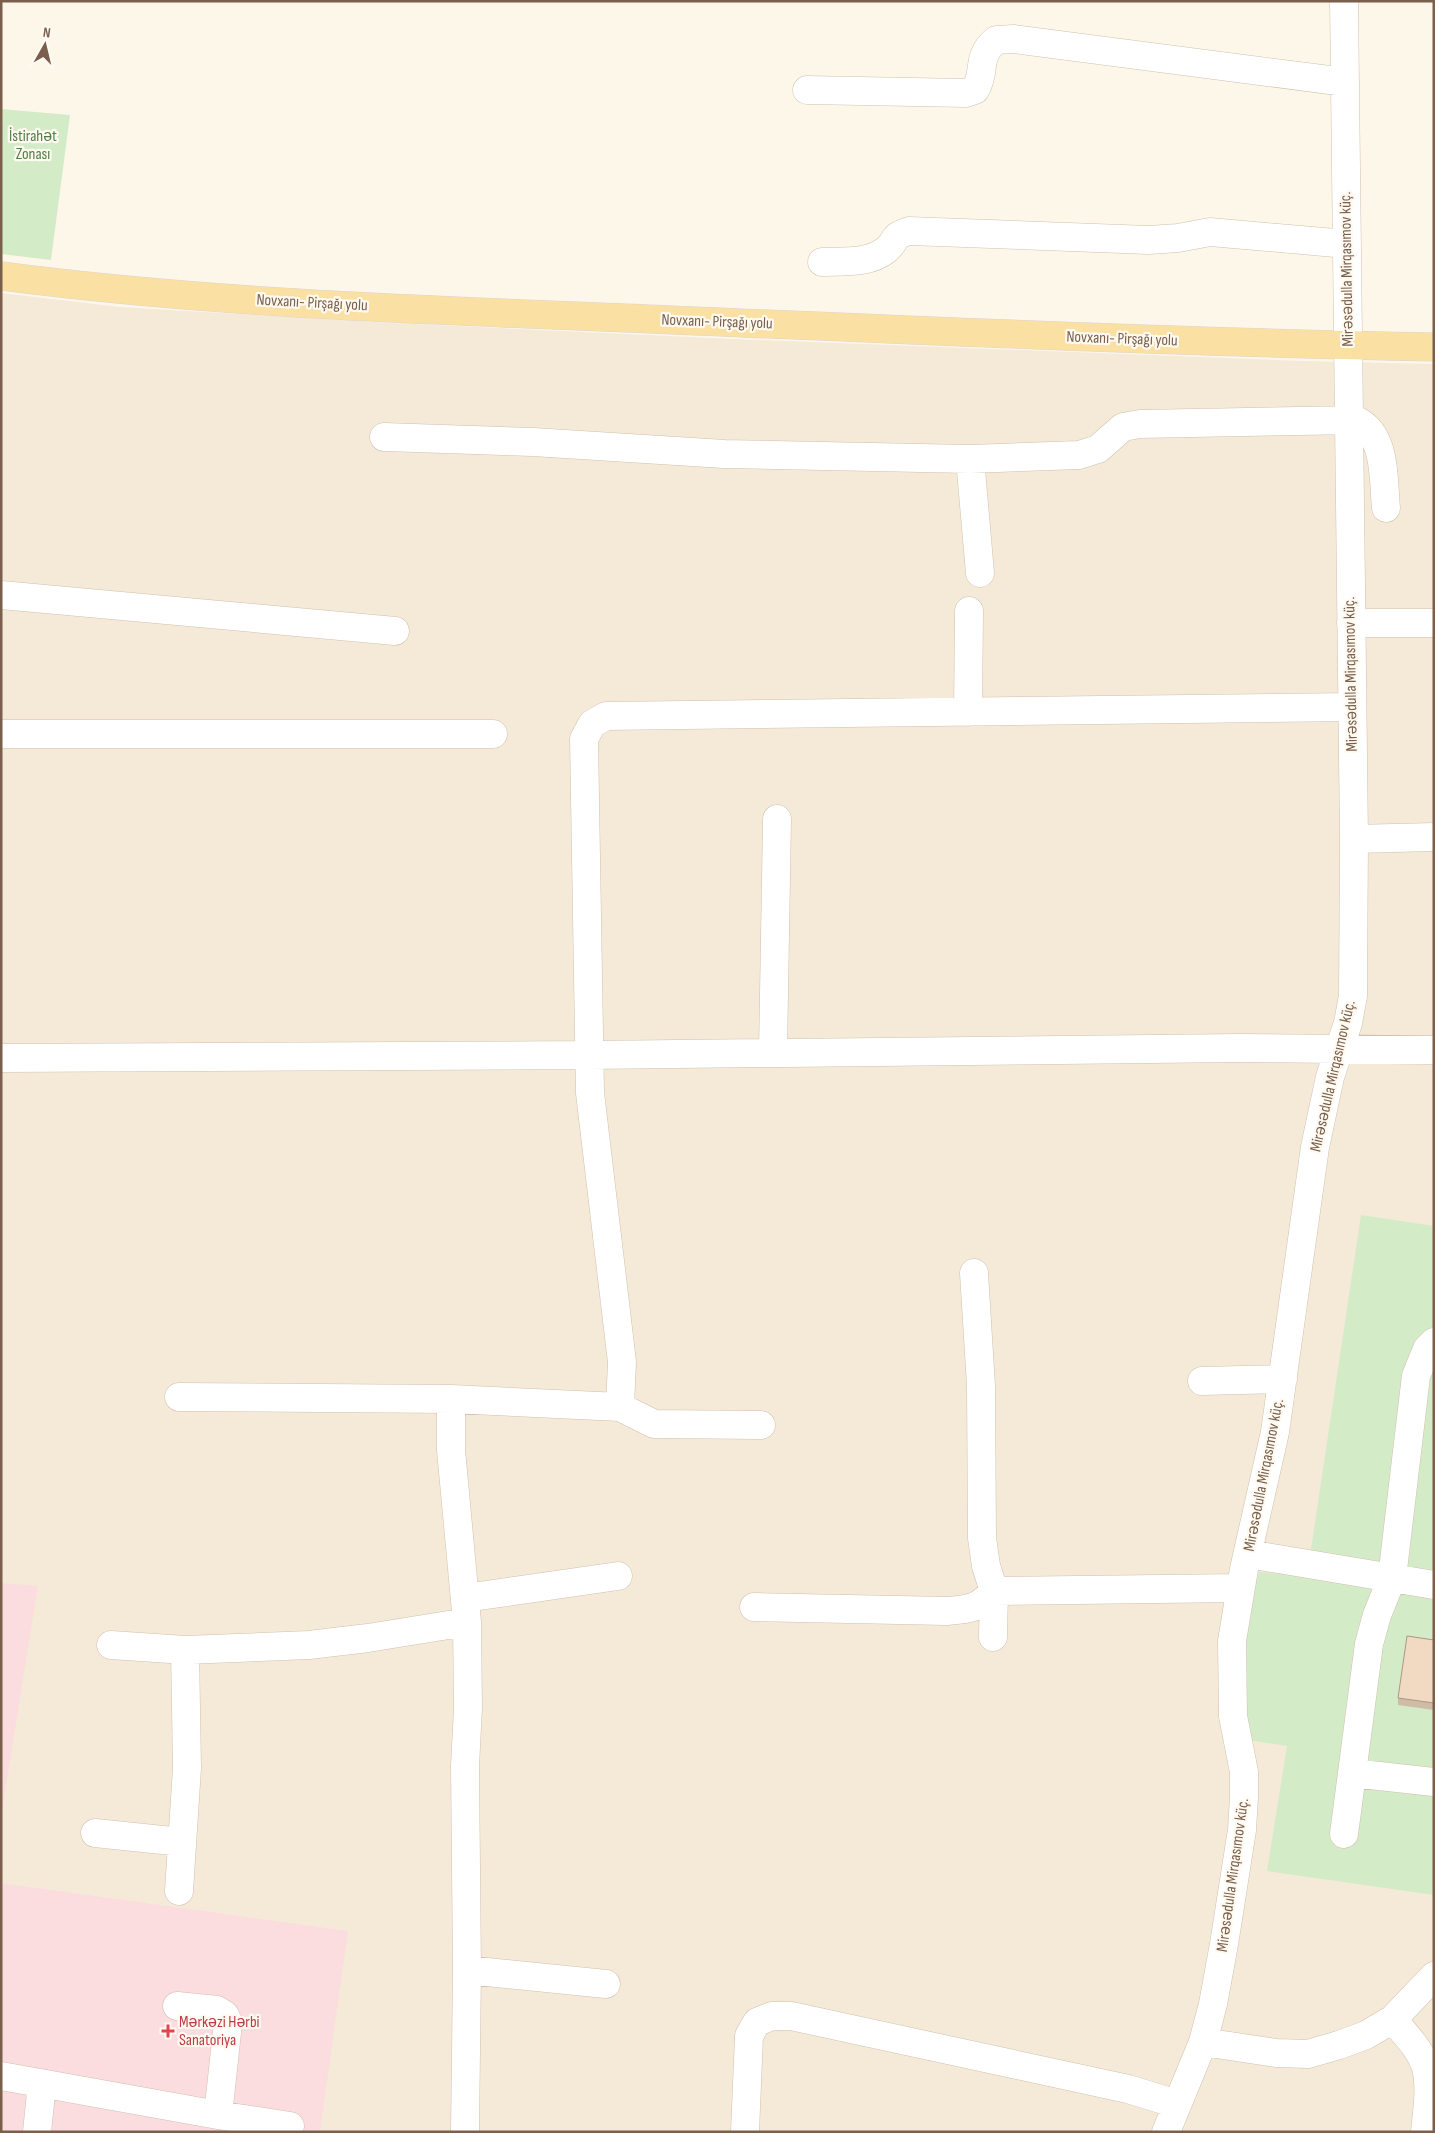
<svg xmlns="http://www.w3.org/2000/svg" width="1435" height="2133" viewBox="0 0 1435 2133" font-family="'Sofia Sans Condensed',sans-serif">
  <rect width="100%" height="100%" fill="#fdf7ea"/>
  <path fill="#f5ead8" d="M1 293 120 307 393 323 734 339 1305 361 1434 364V2132H1Z"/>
  <path fill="#fbdddf" d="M1 1583 38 1586 1 1817Z
    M1 1883 348 1931 320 2132H1Z"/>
  <path fill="#d4ebc8" d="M1 109 70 115 51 260 1 254Z
    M1361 1215 1434 1226V1895L1267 1871 1287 1746 1248 1740 1240 1645 1259 1572 1307 1576Z"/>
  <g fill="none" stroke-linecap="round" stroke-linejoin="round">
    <defs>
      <path id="minor" d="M807 90 966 93 975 90C987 71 975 58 996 40L1014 39 1345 82
        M822 262C844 261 868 264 886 250 898 240 890 237 909 231L1149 240 1178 238 1210 232 1347 244
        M384 437 533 442 724 454 970 459 1079 455 1098 449 1123 427 1140 424 1356 420C1387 435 1383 479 1386 508
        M970 459 980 573
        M1 595 395 631
        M1351 623H1434
        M968 712 969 611
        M1 734H493
        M1354 839 1434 837
        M773 1053 777 819
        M1 1058 589 1055 1240 1048 1434 1050
        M974 1273 981 1386 982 1538 986 1566 994 1591 993 1637
        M1202 1381 1283 1379
        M179 1397 451 1399 620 1407 654 1424 761 1425
        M451 1399V1450L467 1622 468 1708 465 1766 467 1970 465 2132
        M620 1407 622 1362 590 1093 584 739 592 724 606 716 1352 707
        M1248 1554 1434 1585
        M465 1598 618 1576
        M754 1607 947 1611C971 1609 977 1609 994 1591L1240 1588
        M111 1645 185 1650
        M1352 1773 1434 1782
        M95 1833 182 1842
        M1344 1834 1369 1644 1377 1615 1392 1578 1416 1376 1427 1349 1434 1342
        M179 1891 187 1768 185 1650 309 1645 368 1638 467 1622
        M467 1970 606 1984
        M177 2006 217 2010 225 2015 228 2023 218 2115
        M1393 2019C1404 2034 1421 2049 1426 2068 1431 2088 1427 2111 1425 2132
        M1203 2042 1276 2053 1308 2054 1339 2045 1366 2035 1393 2019 1434 1976
        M1 2076 218 2115 290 2126
        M37 2132 42 2084
        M745 2132 749 2036 757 2022 772 2016H791L1128 2089 1177 2104
        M1166 2132 1203 2042 1213 2004 1224 1944 1242 1830 1244 1797V1772L1233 1716 1232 1641 1244 1569 1275 1432 1315 1147 1330 1077 1348 1023 1353 996 1354 839 1344 1"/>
      <path id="major" d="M1 276C216 304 432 310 648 319 910 330 1172 342 1434 347"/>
    </defs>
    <use href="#minor" stroke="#d0c0af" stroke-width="29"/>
    <use href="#major" stroke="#dcd5d0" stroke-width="29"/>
    <use href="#minor" stroke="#fff" stroke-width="28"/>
    <use href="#major" stroke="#fbe0a3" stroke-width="28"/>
  </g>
  <path fill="#d0bba6" d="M1434 1640V1710L1398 1705V1698Z"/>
  <path fill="#f2d9c1" stroke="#a99887" d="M1407 1636 1434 1640V1703L1398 1698Z"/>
  <path fill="#e0444e" stroke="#fffaf1" stroke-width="2" d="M165.5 2023.5h5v5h5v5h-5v5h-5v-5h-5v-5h5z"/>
  <g text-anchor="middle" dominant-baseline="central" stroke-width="4.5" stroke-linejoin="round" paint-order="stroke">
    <g font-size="16" fill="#517e44" stroke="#fffaf1">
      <text x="33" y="136">İstirahət<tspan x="33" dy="18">Zonası</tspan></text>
    </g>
    <g font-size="16" fill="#795f4c" stroke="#fffaf1">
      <text transform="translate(1347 269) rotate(-91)">Mirəsədulla Mirqasımov küç.</text>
      <text transform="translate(312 303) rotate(3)">Novxanı- Pirşağı yolu</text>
      <text transform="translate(717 322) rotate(2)">Novxanı- Pirşağı yolu</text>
      <text transform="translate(1122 339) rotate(2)">Novxanı- Pirşağı yolu</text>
      <text transform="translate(1351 674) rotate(-91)">Mirəsədulla Mirqasımov küç.</text>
      <text transform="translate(1333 1076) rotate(-77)">Mirəsədulla Mirqasımov küç.</text>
      <text transform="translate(1264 1475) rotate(-79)">Mirəsədulla Mirqasımov küç.</text>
      <text transform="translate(1233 1875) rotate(-82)">Mirəsədulla Mirqasımov küç.</text>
    </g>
    <g font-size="16" fill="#be3a42" stroke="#fffaf1" text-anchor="start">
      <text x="179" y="2022">Mərkəzi Hərbi<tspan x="179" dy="18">Sanatoriya</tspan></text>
    </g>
  </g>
  <rect width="1435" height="2133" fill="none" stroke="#795f4c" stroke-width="5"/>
  <g transform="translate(45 45) rotate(8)" stroke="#fffaf1" stroke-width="4" paint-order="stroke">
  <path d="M0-4L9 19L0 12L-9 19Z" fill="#795f4c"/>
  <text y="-8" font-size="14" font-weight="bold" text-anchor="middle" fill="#795f4c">N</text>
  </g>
</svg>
